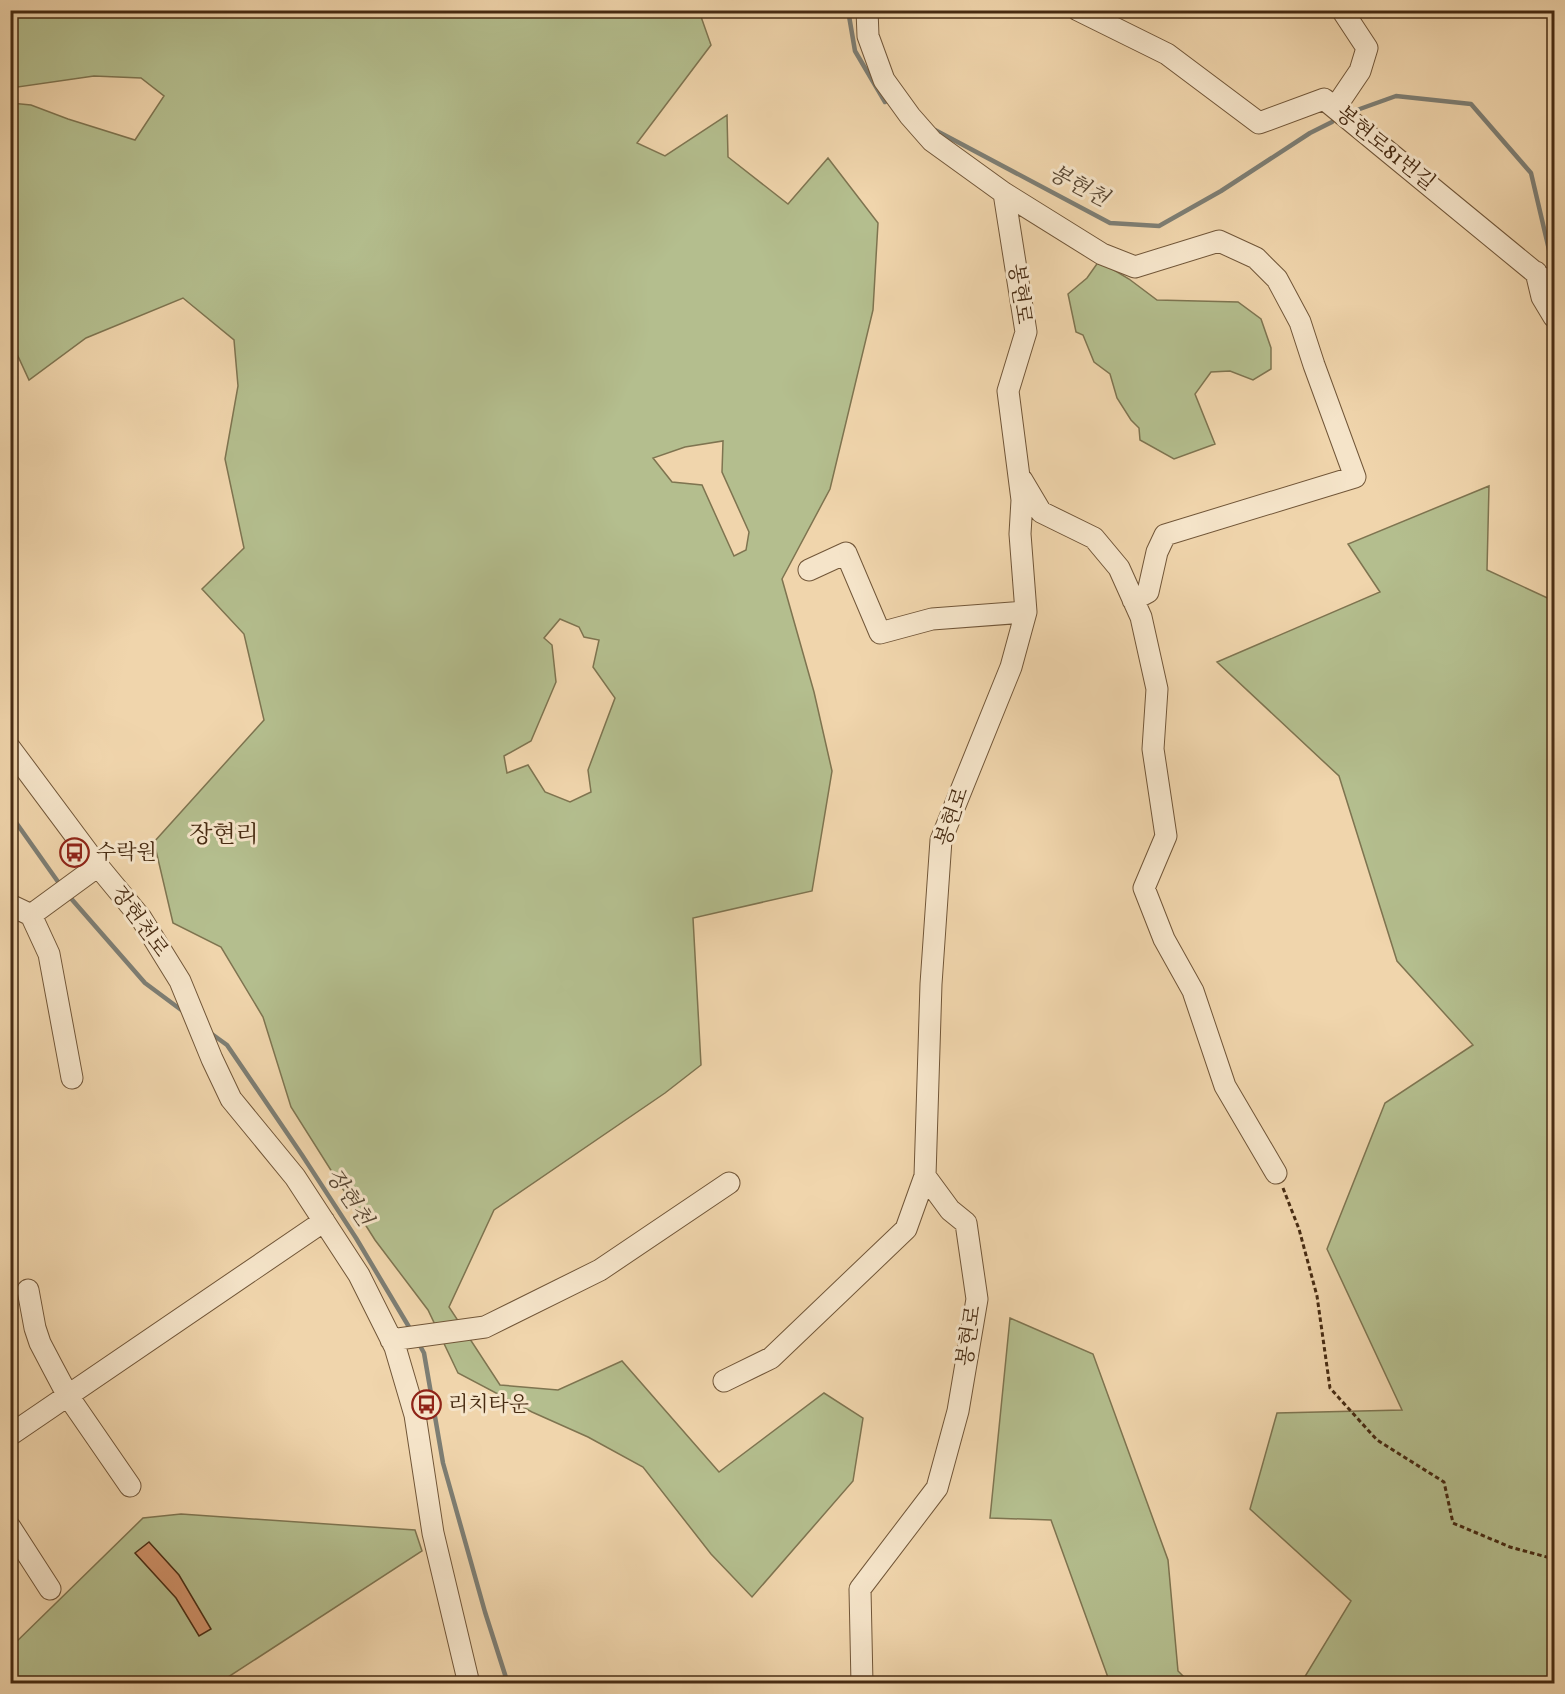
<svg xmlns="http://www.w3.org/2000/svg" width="1565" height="1694" viewBox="0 0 1565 1694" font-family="Vollkorn,'Noto Serif KR',serif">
  <rect width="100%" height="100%" fill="#f0d5ac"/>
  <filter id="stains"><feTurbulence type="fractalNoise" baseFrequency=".00333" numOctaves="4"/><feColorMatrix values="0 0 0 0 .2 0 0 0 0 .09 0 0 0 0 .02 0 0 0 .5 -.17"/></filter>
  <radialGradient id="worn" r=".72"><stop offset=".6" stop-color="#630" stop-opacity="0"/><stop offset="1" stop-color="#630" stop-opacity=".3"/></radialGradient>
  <path fill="#b4be8e" stroke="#7e7450" stroke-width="1.5" fill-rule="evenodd" d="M11 11H699L711 45 637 143 665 156 727 115 728 157 788 204 828 158 878 223 873 310 830 489 782 579 814 692 832 771 812 891 693 918 701 1065 665 1093 494 1210 449 1307 500 1385 558 1390 622 1361 719 1472 824 1393 863 1418 853 1481 752 1597 711 1554 643 1467 588 1437 532 1412 458 1373 428 1310 375 1240 291 1107 263 1017 221 947 173 923 154 842 264 720 244 634 202 589 244 548 225 459 238 386 234 340 183 298 86 338 29 380 11 341V103L31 105 68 119 135 140 164 96 141 78 94 76 11 88ZM723 441 722 472 749 532 746 550 734 556 702 485 672 482 653 458 685 447ZM560 619 579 627 584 637 599 640 593 667 615 698 588 770 591 792 570 802 545 792 528 765 507 773 504 756 531 741 556 682 552 645 544 638Z
    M1099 261 1129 279 1157 300 1238 302 1261 319 1271 348V369L1253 380 1230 371 1211 372 1195 394 1215 444 1174 459 1140 440 1139 428 1131 420 1117 398 1110 374 1094 362 1083 335 1076 332 1068 294 1087 278Z
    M1489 486 1487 570 1554 601V1683H1301L1351 1601 1250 1509 1277 1413 1402 1410 1327 1249 1385 1103 1473 1045 1397 961 1339 776 1217 662 1380 592 1348 544Z
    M1010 1318 1093 1354 1168 1560 1178 1671 1190 1683H1110L1051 1520 990 1518Z
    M181 1514 415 1530 422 1551 219 1683 11 1684V1647L143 1518Z"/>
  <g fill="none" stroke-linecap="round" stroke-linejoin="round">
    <path stroke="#7d7e74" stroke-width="4.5" d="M848 10 855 51 885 102
      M1357 110 1396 96 1471 104 1531 173 1554 271
      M935 130 1110 223 1159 226 1221 191 1310 133 1332 122
      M10 814 61 886
      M68 895 145 983 184 1012
      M209 1032 227 1045 302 1155 356 1238 412 1332
      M418 1342 424 1353 443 1463 485 1612 508 1684"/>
  </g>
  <path fill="#d1926a" stroke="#472b12" stroke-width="1.5" d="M149 1542 179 1575 211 1629 199 1636 176 1598 135 1553Z"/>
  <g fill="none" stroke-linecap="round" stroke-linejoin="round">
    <defs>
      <path id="minor" d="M1078 10 1167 54 1259 123 1324 99 1554 288
        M1335 108 1360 71 1367 48 1342 10
        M1004 193 1102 254 1135 267 1219 241 1256 258 1277 279 1300 322 1314 365 1355 477 1165 535 1157 552 1148 592 1133 600
        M1536 272 1542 297 1554 317
        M1022 480 1041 512 1094 538 1119 568 1141 617 1157 689 1153 749 1166 836 1144 888 1164 939 1193 991 1225 1086 1276 1173
        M809 570 846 553 880 633 932 619 1026 612
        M10 748 98 866 141 918 180 981 212 1059 231 1099 295 1177 359 1275 395 1347 415 1415 433 1533 469 1684
        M10 905 31 915
        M72 1078 49 954 31 915 98 866
        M28 1290 35 1328 40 1343 51 1364 68 1396 130 1486
        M391 1340 485 1327 600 1270 729 1183
        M724 1381 771 1358 906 1229 925 1176
        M10 1435 324 1221
        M10 1527 50 1589
        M862 1684 860 1589 937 1488 958 1411 977 1299 966 1223 950 1210 925 1176 931 984 941 840 1011 667 1026 612 1020 534 1022 500 1008 391 1026 332 1004 193 932 141 910 116 884 80 868 36 867 10"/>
    </defs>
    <use href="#minor" stroke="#715638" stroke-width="23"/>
    <path stroke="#472b12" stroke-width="3" stroke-dasharray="4.5 3" stroke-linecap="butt" d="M1283 1188 1299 1229 1317 1296 1330 1388 1377 1440 1444 1482 1453 1523 1510 1547 1554 1559"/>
    <use href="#minor" stroke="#f5e4c9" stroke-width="21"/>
  </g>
  <defs>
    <symbol id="bus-ring" viewBox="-11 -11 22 22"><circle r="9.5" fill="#f5e4c9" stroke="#8f2418" stroke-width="1.5"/><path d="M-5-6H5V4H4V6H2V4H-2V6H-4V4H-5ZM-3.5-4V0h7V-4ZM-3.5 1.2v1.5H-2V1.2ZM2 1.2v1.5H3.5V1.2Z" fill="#8f2418"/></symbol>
  </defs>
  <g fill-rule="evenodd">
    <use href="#bus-ring" x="58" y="836" width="33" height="33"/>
    <use href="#bus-ring" x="410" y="1388" width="33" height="33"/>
  </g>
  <g text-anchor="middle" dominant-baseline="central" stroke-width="6" stroke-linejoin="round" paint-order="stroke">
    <g font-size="21" fill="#472b12" stroke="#f5e4c9">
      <text transform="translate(1385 149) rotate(39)">봉현로81번길</text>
      <text transform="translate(1019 294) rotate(82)">봉현로</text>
      <text transform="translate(953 817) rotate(-71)">봉현로</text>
      <text transform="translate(139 922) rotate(54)">장현천로</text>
      <text transform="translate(970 1336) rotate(-81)">봉현로</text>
    </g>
    <g font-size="21" fill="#472b12" stroke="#f5e4c9" text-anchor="start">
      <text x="96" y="853">수락원</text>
      <text x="448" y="1405">리치타운</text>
    </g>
    <g font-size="22" font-style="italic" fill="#594733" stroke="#f5e4c9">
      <text transform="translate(1078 187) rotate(28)">봉현천</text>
      <text transform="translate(348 1198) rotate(56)">장현천</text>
    </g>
    <g font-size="24" fill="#472b12" stroke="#f5e4c9">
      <text x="224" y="836">장현리</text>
    </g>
  </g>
  <rect width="1565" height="1694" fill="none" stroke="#f0d5ac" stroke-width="36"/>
  <rect x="12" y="12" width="1541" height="1670" fill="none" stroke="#472b12" stroke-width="3"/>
  <rect x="18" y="18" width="1529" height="1658" fill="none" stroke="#472b12" stroke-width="1.5"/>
  <rect width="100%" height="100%" filter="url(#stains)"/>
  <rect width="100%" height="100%" fill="url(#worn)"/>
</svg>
